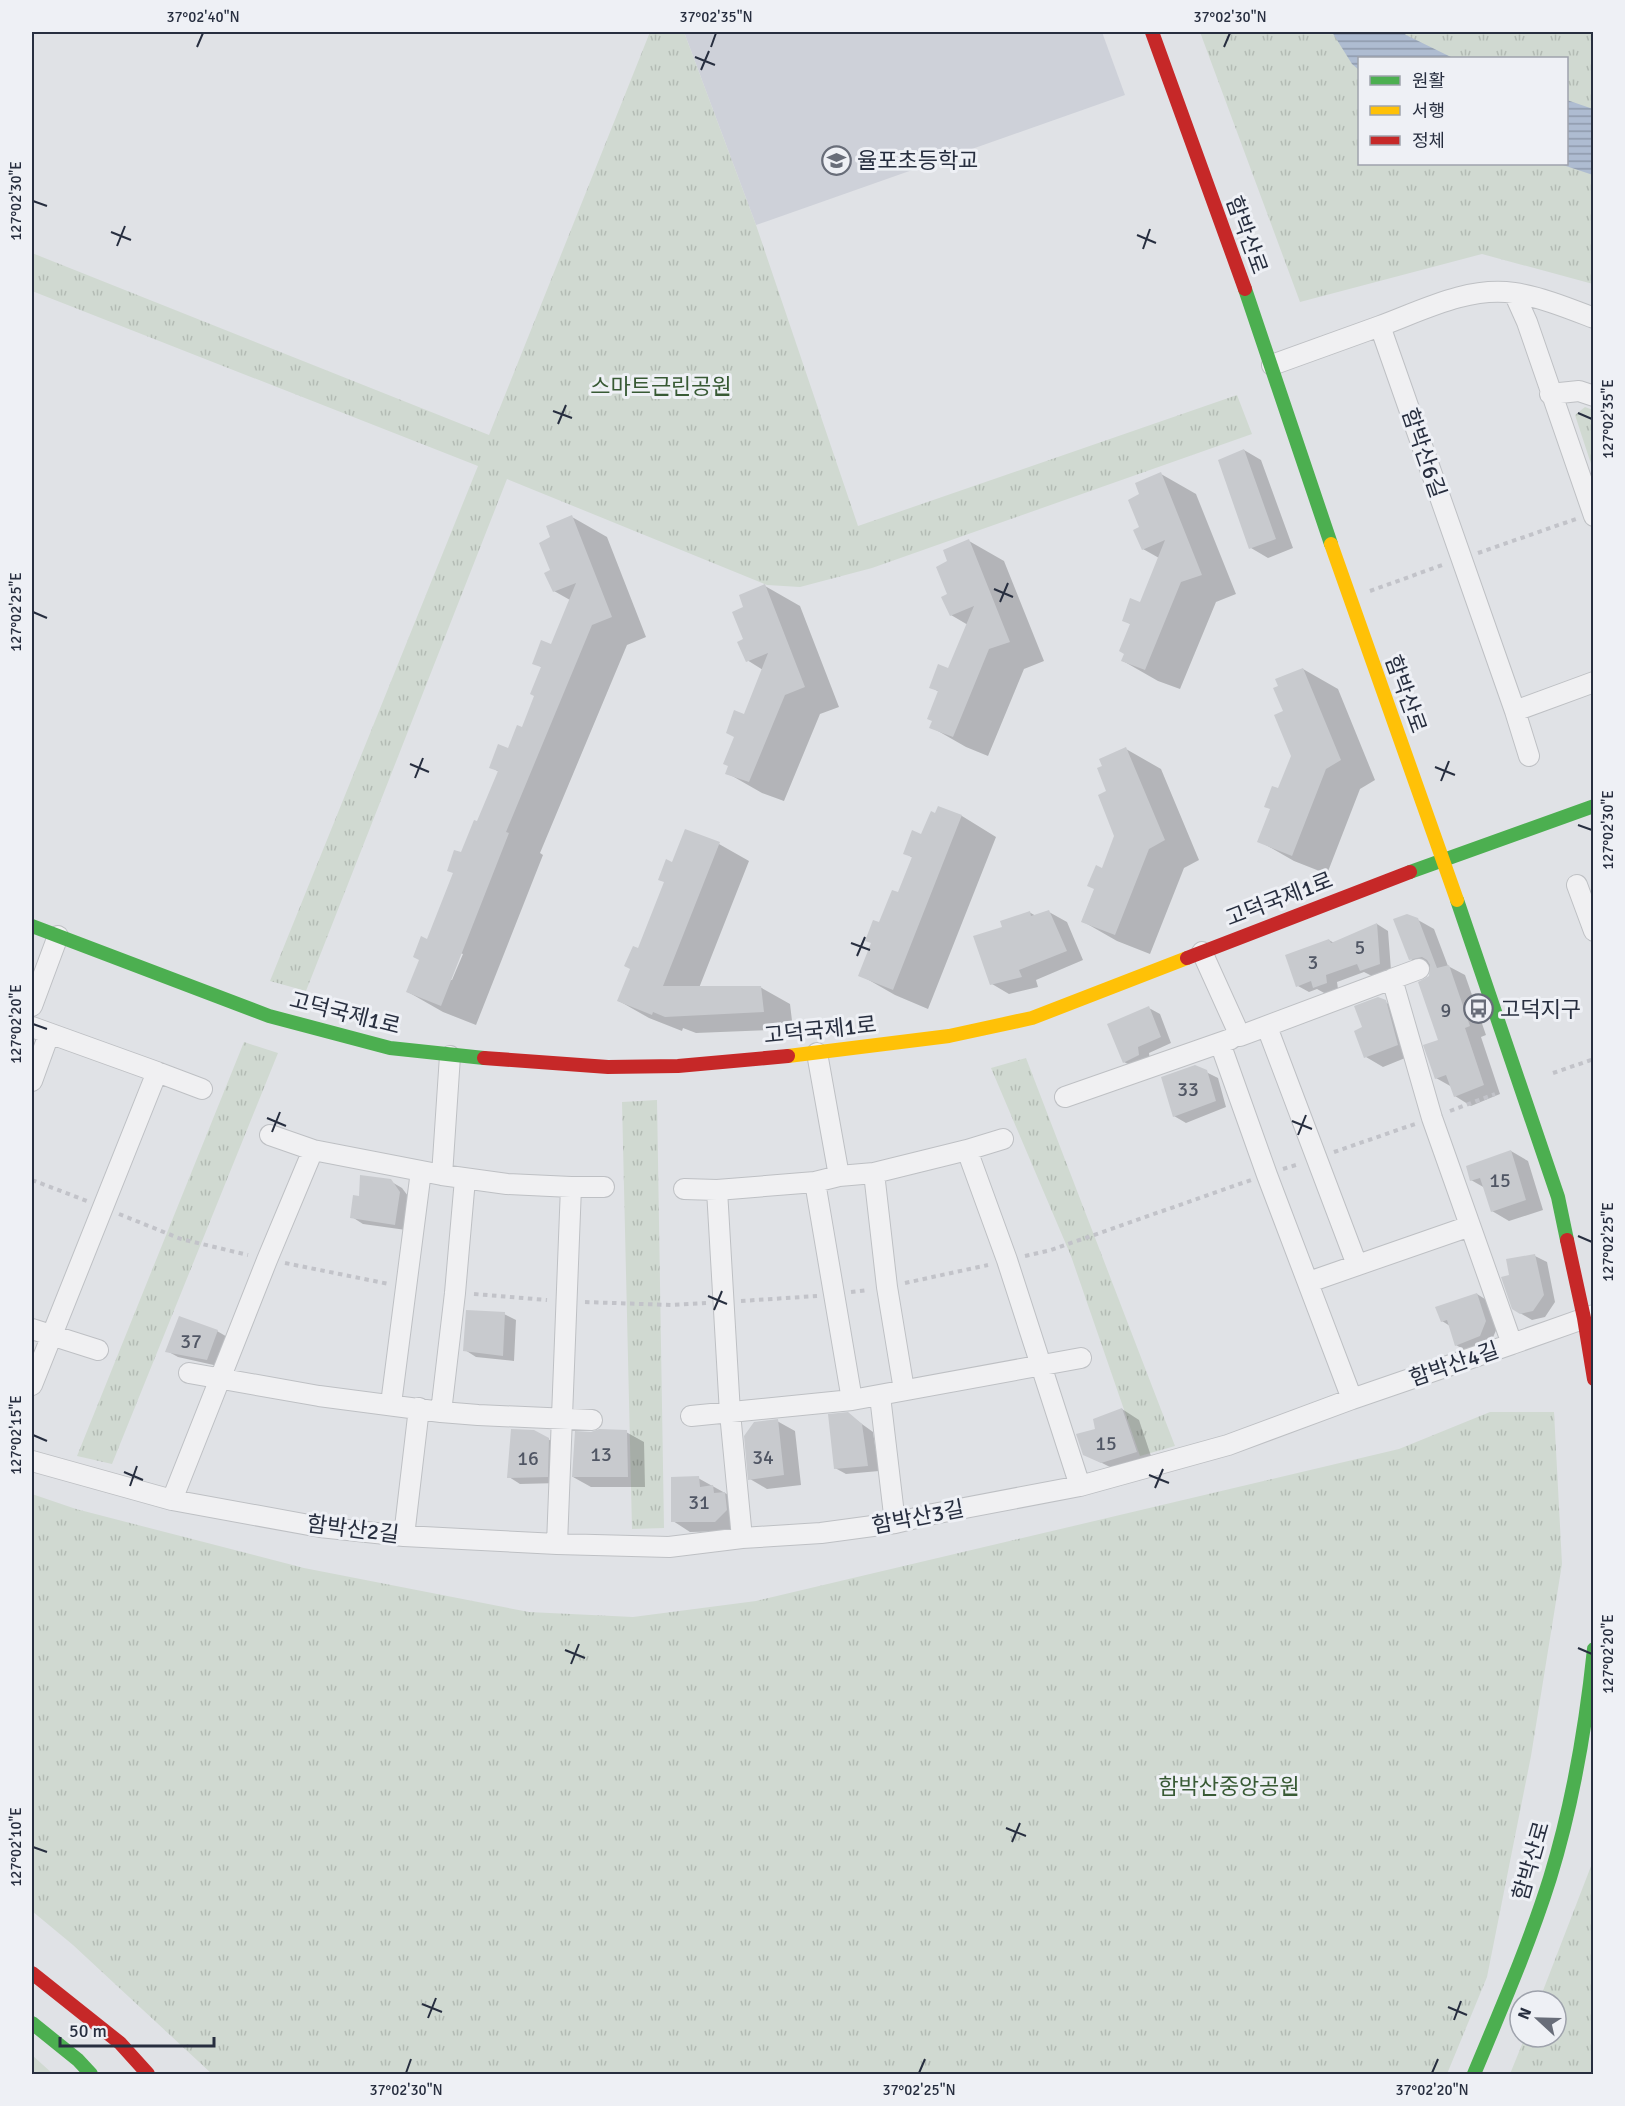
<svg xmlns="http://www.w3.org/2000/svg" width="1625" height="2106" viewBox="0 0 1625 2106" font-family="Signika,'Noto Sans KR',sans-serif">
  <defs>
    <pattern id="grass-tufts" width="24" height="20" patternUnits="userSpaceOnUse" patternTransform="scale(1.5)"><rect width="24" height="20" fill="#d0d9d1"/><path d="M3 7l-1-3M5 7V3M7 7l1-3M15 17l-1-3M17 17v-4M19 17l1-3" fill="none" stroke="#b3bbb4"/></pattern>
    <pattern id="water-rules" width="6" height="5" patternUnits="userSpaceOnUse" patternTransform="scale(1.5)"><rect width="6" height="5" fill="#aebcd1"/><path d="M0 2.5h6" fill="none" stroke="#8e99ab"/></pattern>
  </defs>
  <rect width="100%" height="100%" fill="#e0e2e6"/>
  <path fill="#ced1d9" d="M684 32H1102L1125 95 756 225Z"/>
  <path fill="url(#grass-tufts)" fill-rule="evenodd" d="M650 32H684L756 225 858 526 1237 395 1252 434 872 568 800 587 767 585 507 479 306 991 270 981 478 466 32 291V253L489 435Z
    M1200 32H1593V284L1482 254 1300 302ZM1360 58H1566V164H1360Z
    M1585 407 1593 410V470L1575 415Z
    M244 1042 278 1053 112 1464 77 1456Z
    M1026 1058 1175 1446 1140 1456 1071 1256 991 1068Z
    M657 1100 664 1528 632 1529 622 1102Z
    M1490 1412H1554L1562 1564 1531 1756 1487 1977 1447 2074H212L73 1945 32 1911V1494L76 1509 304 1568 529 1612 633 1617 756 1601 1399 1449Z
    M1593 1861V2074H1510L1525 2037H1556V2001H1539Z
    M32 2055 53 2074H32Z"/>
  <path fill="url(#water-rules)" d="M1332 32H1403L1406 35 1453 58H1360L1359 70 1352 64Z
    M1567 100 1593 109V175L1560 164H1566Z"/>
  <path fill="#0003" fill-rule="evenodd" d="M1244 450 1261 460 1293 548 1268 558 1251 548 1220 461Z
    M1161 474 1196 494 1236 594 1216 602 1180 689 1158 681 1123 661 1132 625 1123 620 1141 603 1159 558 1143 549 1141 495Z
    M572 517 607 537 646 637 627 645 540 853 543 855 476 1025 443 1012 408 992 461 854 478 823 499 772 491 767 509 750 523 729 536 696 543 668 534 663 552 646 570 600 554 591 552 538ZM460 953 463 954 452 980H449Z
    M969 541 1004 561 1044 661 1024 669 988 756 966 747 931 727 939 692 931 687 949 670 968 625 951 615 949 562Z
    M765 586 800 606 839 707 820 714 784 801 762 793 727 773 745 716 763 670 747 660 745 607Z
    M1303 669 1338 689 1375 780 1360 789 1327 874 1294 861 1259 841 1293 756 1285 712Z
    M1126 749 1161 769 1199 860 1184 868 1150 954 1117 941 1082 921 1116 836 1108 792Z
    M939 808 962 816 996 837 928 1009 895 995 860 975 880 924 899 894 913 858 905 853 922 836Z
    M719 844 749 861 699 988 760 987 790 1004 793 1029 696 1033 683 1028 682 1031 649 1018 619 1001 673 863Z
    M1029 912 1036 916 1049 912 1067 922 1083 960 1036 980 1038 987 1009 994 992 984Z
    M1418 920 1434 929 1448 966 1465 975 1486 1035 1481 1037 1500 1094 1471 1106 1455 1096 1452 1087 1436 1078 1440 1041 1430 977 1432 967 1427 968 1411 959Z
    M1377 924 1388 931 1391 970 1372 976 1364 972 1337 982 1338 989 1326 994 1317 989 1309 992 1298 986 1329 940 1334 943Z
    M1385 1002 1403 1012 1415 1054 1383 1067 1366 1057 1364 1028Z
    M1149 1008 1160 1014 1171 1043 1149 1053 1150 1062 1136 1068 1124 1062Z
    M1206 1072 1218 1078 1226 1107 1186 1123 1174 1116Z
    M1511 1151 1528 1161 1543 1210 1509 1221 1492 1211 1485 1188 1471 1180Z
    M390 1181 402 1188 411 1200 406 1230 363 1224 352 1217 360 1198Z
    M1535 1256 1547 1262 1555 1302 1545 1317 1532 1320 1520 1313 1510 1276Z
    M1477 1294 1488 1301 1497 1328 1491 1342 1468 1352 1456 1345 1450 1326 1442 1321Z
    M504 1314 516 1320 514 1361 476 1357 465 1350Z
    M217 1331 229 1338 218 1366 178 1357 167 1351Z
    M1122 1409 1139 1420 1153 1462 1120 1472 1084 1454 1097 1430Z
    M848 1414 873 1432 879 1471 846 1474 835 1468Z
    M777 1421 795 1431 801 1485 767 1489 750 1479Z
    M534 1431 560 1446 559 1483 520 1484 509 1477Z
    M626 1432 644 1442 645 1487H591L573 1477Z
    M698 1478 743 1503 733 1531 690 1532 673 1521Z"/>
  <path fill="#c8cace" d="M1244 449 1276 539 1249 549 1218 460Z
    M1161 472 1202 575 1181 582 1145 670 1121 661 1124 654 1119 651 1130 624 1122 621 1130 598 1140 602 1165 540 1142 550 1133 530 1139 527 1128 500 1139 494 1135 483Z
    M572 515 612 617 592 625 506 832 509 833 441 1006 406 992 419 960 413 957 421 936 427 939 453 873 447 871 454 850 461 852 474 820 477 821 498 771 489 768 498 744 508 748 517 725 522 727 534 696 530 694 541 667 532 664 541 640 551 644 576 583 553 592 544 573 550 570 539 543 550 537 546 526Z
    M969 539 1010 642 989 649 953 737 929 728 932 721 927 719 938 691 929 688 938 664 948 668 974 606 950 616 941 597 947 594 936 567 947 561 943 550Z
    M765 584 805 687 785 695 749 782 725 774 728 766 723 764 734 737 726 733 734 710 744 714 768 653 746 662 737 642 743 639 732 612 743 607 739 595Z
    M1303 668 1341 760 1326 769 1292 856 1257 842 1270 809 1264 807 1272 786 1278 788 1291 756 1274 715 1283 711 1273 688 1278 686 1275 679Z
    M1126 747 1165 840 1149 849 1115 935 1081 922 1094 889 1087 886 1096 865 1102 868 1114 836 1098 795 1106 791 1097 768 1102 766 1099 759Z
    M938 806 962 815 893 990 858 976 871 943 865 941 873 920 879 922 892 890 898 892 912 857 903 854 912 830 921 834 931 811 935 813Z
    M685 829 720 842 663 986H761L764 1012 665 1017 653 1012 652 1015 617 1001 630 969 624 966 633 946 638 948 664 882 658 880 666 859 672 862Z
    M1049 910 1067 951 1019 970 1022 977 990 985 973 936 1002 927 1000 921 1030 911 1031 916Z
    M1407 914 1418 918 1437 968 1449 965 1470 1026 1465 1028 1484 1085 1454 1097 1446 1075 1435 1079 1423 1045 1438 1040 1418 982 1429 976 1430 965 1427 960 1422 957 1409 960 1393 919Z
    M1377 923 1380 964 1360 971 1357 964 1326 975 1327 983 1313 988 1311 981 1296 987 1285 955 1329 939 1331 943Z
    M1378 997 1386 1000 1398 1045 1364 1058 1354 1031 1362 1027 1354 1006Z
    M1149 1006 1161 1037 1138 1047 1139 1055 1123 1063 1107 1024Z
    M1195 1065 1207 1070 1216 1101 1173 1117 1161 1077Z
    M1511 1150 1526 1200 1491 1212 1480 1178 1470 1181 1466 1166Z
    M360 1175 391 1179 400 1192 395 1225 350 1218 353 1195 359 1196Z
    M1535 1254 1544 1295 1533 1311 1520 1314 1512 1309 1501 1277 1509 1275 1506 1259Z
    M1477 1293 1486 1321 1480 1336 1455 1346 1447 1320 1441 1322 1435 1307Z
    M466 1310 505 1312 503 1356 463 1351Z
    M179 1316 218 1330 207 1360 165 1352Z
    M1122 1408 1137 1452 1101 1463 1083 1455 1076 1434 1095 1429 1093 1419Z
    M848 1412 862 1424 868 1466 834 1469 828 1414Z
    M778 1419 784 1475 748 1480 744 1436 754 1422Z
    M511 1429 534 1430 549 1438 548 1477 507 1478Z
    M599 1429 627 1430 628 1477H572L575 1431 591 1432Z
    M699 1476 700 1487 713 1485 714 1493 725 1492 727 1510 715 1522H671V1477Z"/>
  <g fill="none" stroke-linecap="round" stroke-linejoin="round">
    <defs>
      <path id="street" d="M1514 293 1527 322 1594 516
        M1594 318C1568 308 1541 297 1514 293 1468 286 1421 311 1380 326L1515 711 1594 682
        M1272 365 1380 326
        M1550 394 1579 391 1594 396
        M1515 711 1529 756
        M1577 885 1594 931
        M1202 952 1240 1036 1392 979 1432 1118 1512 1344 1352 1399 1267 1175 1220 1043
        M1392 979 1419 969
        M32 1006 58 936
        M32 1027 157 1072 32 1385
        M1267 1027 1357 1265
        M817 1053 839 1176 815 1182 717 1190 730 1413 742 1538 821 1533 895 1523 933 1514 1080 1486 1007 1260 967 1150 874 1173 839 1176
        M157 1072 202 1089
        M32 1081 49 1034
        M1065 1097 1231 1039
        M270 1135 313 1150
        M967 1150 1003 1139
        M874 1173 887 1287 904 1390
        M442 1175 507 1184 571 1187 557 1544 404 1536 320 1527 172 1500 267 1260 313 1150 442 1175 450 1056
        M815 1182 852 1400
        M571 1187H604
        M684 1189 717 1190
        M1309 1282 1470 1226
        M32 1329 98 1350
        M1512 1344 1594 1315
        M189 1373 319 1396 441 1412 478 1415 592 1420
        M880 1396 895 1523
        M391 1404 421 1171
        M441 1412 455 1293 465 1179
        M691 1416 852 1400 1081 1358
        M32 1461 172 1500
        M1080 1486 1228 1445 1352 1399
        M404 1536 419 1408
        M557 1544 669 1547 742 1538"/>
    </defs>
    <use href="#street" stroke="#bec0c4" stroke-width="22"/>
    <path stroke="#c2c3c9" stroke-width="4" stroke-dasharray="4.5 4.5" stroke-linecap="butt" d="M1478 553 1576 519
      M1370 591 1445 564
      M1553 1073 1594 1059
      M1450 1111 1495 1094
      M1334 1152 1415 1124
      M1283 1169 1299 1164
      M32 1180 87 1201
      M119 1214 181 1239 248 1255
      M1025 1256 1051 1250 1251 1180
      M285 1263 389 1284
      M905 1283 988 1265
      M851 1292 868 1290
      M474 1294 547 1300
      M741 1301 817 1296
      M585 1302 671 1305 706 1303"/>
    <use href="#street" stroke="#f0f0f2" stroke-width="20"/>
    <path stroke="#4caf50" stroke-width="14" d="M1245 289 1331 544
      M1410 872 1594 806
      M1457 900 1558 1197 1567 1240
      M32 926 269 1016 390 1048 484 1058
      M32 2023 78 2060 91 2074
      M1474 2074C1501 2009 1529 1945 1550 1878 1573 1803 1586 1726 1594 1649"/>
    <path stroke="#ffc107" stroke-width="14" d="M1331 544 1457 900
      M788 1056 949 1036 1032 1018 1187 958"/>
    <path stroke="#c62828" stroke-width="14" d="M1152 32 1245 289
      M1187 958 1410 872
      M484 1058 608 1067 678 1066 788 1056
      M1567 1240 1584 1318 1594 1379
      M32 1973 120 2043 148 2074"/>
  </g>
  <path fill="none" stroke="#272e3f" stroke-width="2" d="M197 47 203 33M711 47 716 33M1224 47 1230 33M695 57 715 65M701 70 709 51M33 201 47 206M111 232 131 240M1137 235 1156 243M117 246 125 226M1143 249 1150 229M553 411 572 418M1578 413 1592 419M558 424 566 405M994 589 1013 597M1000 602 1008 583M33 612 47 618M410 764 429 772M1435 767 1455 775M415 778 423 758M1441 781 1449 761M1578 825 1592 830M851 943 870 950M857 956 865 937M33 1024 47 1029M267 1118 286 1126M1292 1121 1312 1129M272 1132 280 1112M1298 1135 1306 1115M1578 1236 1592 1242M708 1296 727 1304M714 1310 722 1291M33 1435 47 1441M124 1472 143 1480M1149 1475 1169 1483M130 1486 137 1466M1155 1488 1163 1469M1578 1648 1592 1654M565 1650 585 1658M571 1664 579 1644M1006 1828 1026 1836M1012 1842 1020 1823M33 1847 47 1852M422 2004 442 2012M1448 2007 1467 2015M428 2018 436 1998M1454 2020 1461 2001M406 2073 411 2059M919 2073 925 2059M1432 2073 1438 2059"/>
  <defs>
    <symbol id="school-ring" viewBox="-11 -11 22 22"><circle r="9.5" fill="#eef0f5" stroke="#686d79" stroke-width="1.5"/><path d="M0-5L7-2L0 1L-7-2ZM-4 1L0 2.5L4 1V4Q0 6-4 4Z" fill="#686d79"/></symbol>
    <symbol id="bus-ring" viewBox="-11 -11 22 22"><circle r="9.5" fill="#eef0f5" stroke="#686d79" stroke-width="1.5"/><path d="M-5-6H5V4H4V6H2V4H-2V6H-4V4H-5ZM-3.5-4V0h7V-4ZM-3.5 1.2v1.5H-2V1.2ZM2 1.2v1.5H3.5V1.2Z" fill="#686d79"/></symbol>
  </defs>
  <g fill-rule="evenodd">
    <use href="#school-ring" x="820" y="144" width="33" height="33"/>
    <use href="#bus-ring" x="1462" y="992" width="33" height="33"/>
  </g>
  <g text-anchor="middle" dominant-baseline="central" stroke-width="6" stroke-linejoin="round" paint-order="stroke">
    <g font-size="20" fill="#505664">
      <text x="1360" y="947">5</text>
      <text x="1313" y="962">3</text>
      <text x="1446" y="1010">9</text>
      <text x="1188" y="1089">33</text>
      <text x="1500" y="1180">15</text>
      <text x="191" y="1341">37</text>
      <text x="1106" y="1443">15</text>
      <text x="601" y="1454">13</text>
      <text x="763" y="1457">34</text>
      <text x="528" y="1458">16</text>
      <text x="699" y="1502">31</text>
    </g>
    <g font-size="22" fill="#272e3f" stroke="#eef0f5" text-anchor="start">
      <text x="857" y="160">율포초등학교</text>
      <text x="1500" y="1009">고덕지구</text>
    </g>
    <g font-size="22" fill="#272e3f" stroke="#eef0f5">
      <text transform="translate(1247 235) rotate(70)">함박산로</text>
      <text transform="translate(1424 453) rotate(71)">함박산6길</text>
      <text transform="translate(1406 694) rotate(70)">함박산로</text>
      <text transform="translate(1279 899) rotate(-21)">고덕국제1로</text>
      <text transform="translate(345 1013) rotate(14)">고덕국제1로</text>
      <text transform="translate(820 1030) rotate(-6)">고덕국제1로</text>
      <text transform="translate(1454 1364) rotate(-19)">함박산4길</text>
      <text transform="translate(918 1517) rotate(-11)">함박산3길</text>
      <text transform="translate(353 1529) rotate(7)">함박산2길</text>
      <text transform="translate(1531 1861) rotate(-74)">함박산로</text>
    </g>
    <g font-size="22" fill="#385a35" stroke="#eef0f5">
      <text x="661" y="386">스마트근린공원</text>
      <text x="1229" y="1786">함박산중앙공원</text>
    </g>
  </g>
  <rect width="1625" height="2106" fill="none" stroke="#eef0f5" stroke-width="66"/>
  <rect x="1358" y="57" width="210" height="108" fill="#eef0f5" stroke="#9ea2ac" stroke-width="1.5"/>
  <rect x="1370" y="76" width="30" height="9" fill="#4caf50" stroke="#9ea2ac" stroke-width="1.5"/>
  <text x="1412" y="87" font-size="18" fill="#272e3f">원활</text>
  <rect x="1370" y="106" width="30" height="9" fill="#ffc107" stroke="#9ea2ac" stroke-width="1.5"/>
  <text x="1412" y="117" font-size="18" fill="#272e3f">서행</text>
  <rect x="1370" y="136" width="30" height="9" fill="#c62828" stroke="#9ea2ac" stroke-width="1.5"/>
  <text x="1412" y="147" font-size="18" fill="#272e3f">정체</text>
  <g transform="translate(1538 2019) rotate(292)"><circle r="28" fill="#eef0f5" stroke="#9ea2ac" stroke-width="1.5"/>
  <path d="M0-4.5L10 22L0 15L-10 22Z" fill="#686d79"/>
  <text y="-9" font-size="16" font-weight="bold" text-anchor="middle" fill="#272e3f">N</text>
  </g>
  <path d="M60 2037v9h154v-9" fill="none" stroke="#272e3f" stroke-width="3"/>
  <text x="69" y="2037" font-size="18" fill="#272e3f" stroke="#eef0f5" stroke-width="4.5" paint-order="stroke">50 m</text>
  <rect x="33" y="33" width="1559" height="2040" fill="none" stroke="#272e3f" stroke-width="2"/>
  <g font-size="15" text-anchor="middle" fill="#272e3f">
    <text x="203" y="22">37°02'40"N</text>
    <text x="716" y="22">37°02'35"N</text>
    <text x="1230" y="22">37°02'30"N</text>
    <text transform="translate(16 201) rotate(-90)" y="5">127°02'30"E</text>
    <text transform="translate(1608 419) rotate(-90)" y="5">127°02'35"E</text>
    <text transform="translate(16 612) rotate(-90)" y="5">127°02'25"E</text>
    <text transform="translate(1608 830) rotate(-90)" y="5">127°02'30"E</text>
    <text transform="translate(16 1024) rotate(-90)" y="5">127°02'20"E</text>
    <text transform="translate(1608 1242) rotate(-90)" y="5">127°02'25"E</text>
    <text transform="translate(16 1435) rotate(-90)" y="5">127°02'15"E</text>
    <text transform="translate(1608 1654) rotate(-90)" y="5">127°02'20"E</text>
    <text transform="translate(16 1847) rotate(-90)" y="5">127°02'10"E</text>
    <text x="406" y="2095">37°02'30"N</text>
    <text x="919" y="2095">37°02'25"N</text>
    <text x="1432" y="2095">37°02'20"N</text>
  </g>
</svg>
